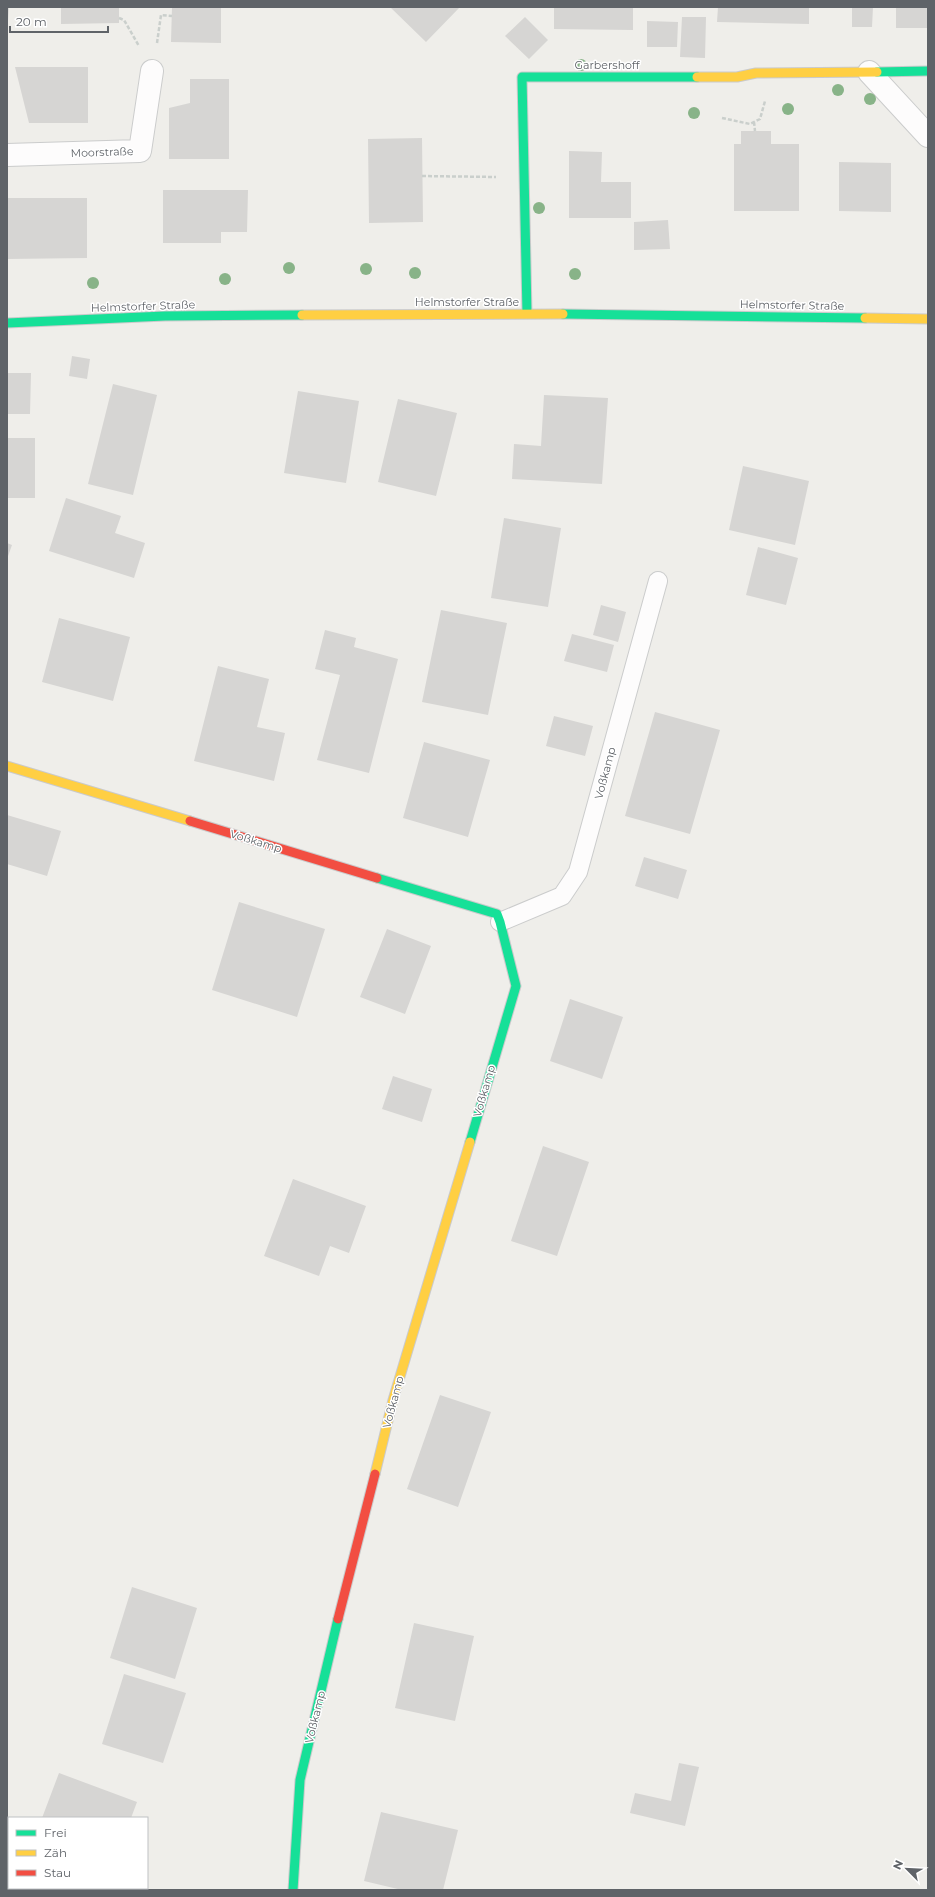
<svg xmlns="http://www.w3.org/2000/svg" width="935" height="1897" viewBox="0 0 935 1897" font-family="Montserrat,sans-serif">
  <rect width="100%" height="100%" fill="#efeeea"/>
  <path fill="#d6d5d3" d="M7 7H9L8 21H7Z
    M61 7H119V23L61 24Z
    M172 7H221V43L171 42Z
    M390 7H460L426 42Z
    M554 7H633V30L554 29Z
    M718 7H809V24L717 22Z
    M852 7H873L872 27H852Z
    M896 7H928V28H896Z
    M525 17 548 40 529 59 505 36Z
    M682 17H706L705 58 680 57Z
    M647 21 678 22 677 47H647Z
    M15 67H88V123H29Z
    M190 79H229V159H169V108L190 103Z
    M741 131H771V144H799V211H734V144H741Z
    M422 138 423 222 369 223 368 139Z
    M569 151 602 152 601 182H631V218H569Z
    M839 162 891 163V212L839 211Z
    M163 190H248L247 232H221V243H163Z
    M7 198H87V258L7 259Z
    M668 220 670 249 634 250V222Z
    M72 356 90 359 87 379 69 376Z
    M7 373H31L30 414H7Z
    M113 384 157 395 133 495 88 484Z
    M298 391 359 401 346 483 284 473Z
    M544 395 608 398 602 484 512 479 514 444 541 446Z
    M398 399 457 413 436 496 378 482Z
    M7 438H35V498H7Z
    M743 466 809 481 795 545 729 530Z
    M66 498 121 516 115 533 145 543 134 578 49 551Z
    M504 518 561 528 548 607 491 598Z
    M7 543 12 545 7 559Z
    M758 547 798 558 786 605 746 595Z
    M601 605 626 612 618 642 593 635Z
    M441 610 507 623 488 715 422 702Z
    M59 618 130 637 113 701 42 682Z
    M325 630 356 638 354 647 398 659 369 773 317 760 340 675 315 669Z
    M572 634 614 645 607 672 564 661Z
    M218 666 269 679 257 727 285 733 274 781 194 761Z
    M655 712 720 730 690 834 625 816Z
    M554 716 593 726 585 756 546 746Z
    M424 742 490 760 468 837 403 818Z
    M7 815 61 831 47 876 7 864Z
    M644 857 687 870 678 899 635 886Z
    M239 902 325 929 297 1017 212 990Z
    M387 929 431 946 405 1014 360 997Z
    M570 999 623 1017 602 1079 550 1061Z
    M393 1076 432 1089 422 1122 382 1109Z
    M543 1146 589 1162 557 1256 511 1241Z
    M293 1179 366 1206 349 1253 330 1246 319 1276 264 1256Z
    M440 1395 491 1412 458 1507 407 1489Z
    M132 1587 197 1608 175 1679 110 1658Z
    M414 1623 474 1636 455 1721 395 1708Z
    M124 1674 186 1693 163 1763 102 1744Z
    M679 1763 699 1767 685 1826 630 1813 635 1793 671 1801Z
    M59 1773 137 1802 131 1818H42Z
    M381 1812 458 1830 443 1890H402L364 1881Z"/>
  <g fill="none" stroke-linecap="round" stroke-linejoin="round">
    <defs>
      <path id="lane" d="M500 922 562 896 578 872 658 581"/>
      <path id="street" d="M869 72 928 136
        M7 155 140 151 152 71"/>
      <path id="fast" d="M877 72 928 71
        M527 313 522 77H697
        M563 314 865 318
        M7 323 165 316 302 315
        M377 878 497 914 500 922 516 986 470 1142
        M293 1890 300 1780 338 1619"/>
      <path id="slow" d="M697 77H737L756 73 877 72
        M302 315 563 314
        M865 318 928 319
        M7 766 190 821
        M375 1474 393 1400 470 1142"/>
      <path id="jam" d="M190 821 377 878
        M338 1619 375 1474"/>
    </defs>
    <use href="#lane" stroke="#cbcccc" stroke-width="20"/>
    <use href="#street" stroke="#cbcccc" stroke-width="24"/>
    <use href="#fast" stroke="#cacacb" stroke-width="11"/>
    <use href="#slow" stroke="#cacacb" stroke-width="11"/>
    <use href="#jam" stroke="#cacacb" stroke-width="11"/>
    <path stroke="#cacfcc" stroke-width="2.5" stroke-dasharray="4 2" stroke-linecap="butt" d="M119 18 124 20 139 46
      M157 43 161 15 172 16
      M722 118 750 124 760 119 765 101
      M754 122 755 131
      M422 176 496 177"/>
    <use href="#lane" stroke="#fdfcfc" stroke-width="18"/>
    <use href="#street" stroke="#fdfcfc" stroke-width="22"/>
    <use href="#fast" stroke="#16e098" stroke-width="9"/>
    <use href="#slow" stroke="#ffcf43" stroke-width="9"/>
    <use href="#jam" stroke="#f24e42" stroke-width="9"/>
  </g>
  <g fill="#88b388">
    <circle cx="581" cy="65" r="6"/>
    <circle cx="838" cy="90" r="6"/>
    <circle cx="870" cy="99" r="6"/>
    <circle cx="788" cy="109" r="6"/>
    <circle cx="694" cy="113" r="6"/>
    <circle cx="539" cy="208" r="6"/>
    <circle cx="289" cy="268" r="6"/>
    <circle cx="366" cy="269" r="6"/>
    <circle cx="415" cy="273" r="6"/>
    <circle cx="575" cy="274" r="6"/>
    <circle cx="225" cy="279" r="6"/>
    <circle cx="93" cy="283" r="6"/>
  </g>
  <g text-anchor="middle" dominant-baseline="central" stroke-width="3" stroke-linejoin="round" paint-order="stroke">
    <g font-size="11" fill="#5f6368" stroke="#fff">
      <text x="607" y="65">Garbershoff</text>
      <text transform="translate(102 152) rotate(-2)">Moorstraße</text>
      <text x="467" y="302">Helmstorfer Straße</text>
      <text transform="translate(792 305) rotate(1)">Helmstorfer Straße</text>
      <text transform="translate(143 306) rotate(-2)">Helmstorfer Straße</text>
      <text transform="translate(605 773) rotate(-75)">Voßkamp</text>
      <text transform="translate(256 841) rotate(17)">Voßkamp</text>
      <text transform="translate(484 1091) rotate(-74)">Voßkamp</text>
      <text transform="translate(393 1402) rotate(-75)">Voßkamp</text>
      <text transform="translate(315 1717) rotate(-76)">Voßkamp</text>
    </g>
  </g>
  <rect width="935" height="1897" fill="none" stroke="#5f6368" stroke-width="16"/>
  <rect x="8" y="1817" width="140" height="72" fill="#ffffff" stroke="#bfc1c3"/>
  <rect x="16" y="1830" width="20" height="6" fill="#16e098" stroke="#bfc1c3"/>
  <text x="44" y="1837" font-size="12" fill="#5f6368">Frei</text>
  <rect x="16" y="1850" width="20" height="6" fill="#ffcf43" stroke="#bfc1c3"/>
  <text x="44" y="1857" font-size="12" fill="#5f6368">Zäh</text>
  <rect x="16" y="1870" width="20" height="6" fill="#f24e42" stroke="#bfc1c3"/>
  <text x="44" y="1877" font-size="12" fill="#5f6368">Stau</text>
  <g transform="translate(907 1869) rotate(294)" stroke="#ffffff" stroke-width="3" paint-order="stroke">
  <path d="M0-3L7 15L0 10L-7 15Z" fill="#5f6368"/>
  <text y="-6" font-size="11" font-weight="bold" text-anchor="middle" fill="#5f6368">N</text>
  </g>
  <path d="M10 26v6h98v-6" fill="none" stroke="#5f6368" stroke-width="2"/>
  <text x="16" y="26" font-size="12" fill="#5f6368" stroke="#ffffff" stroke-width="3" paint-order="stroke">20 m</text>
</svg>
